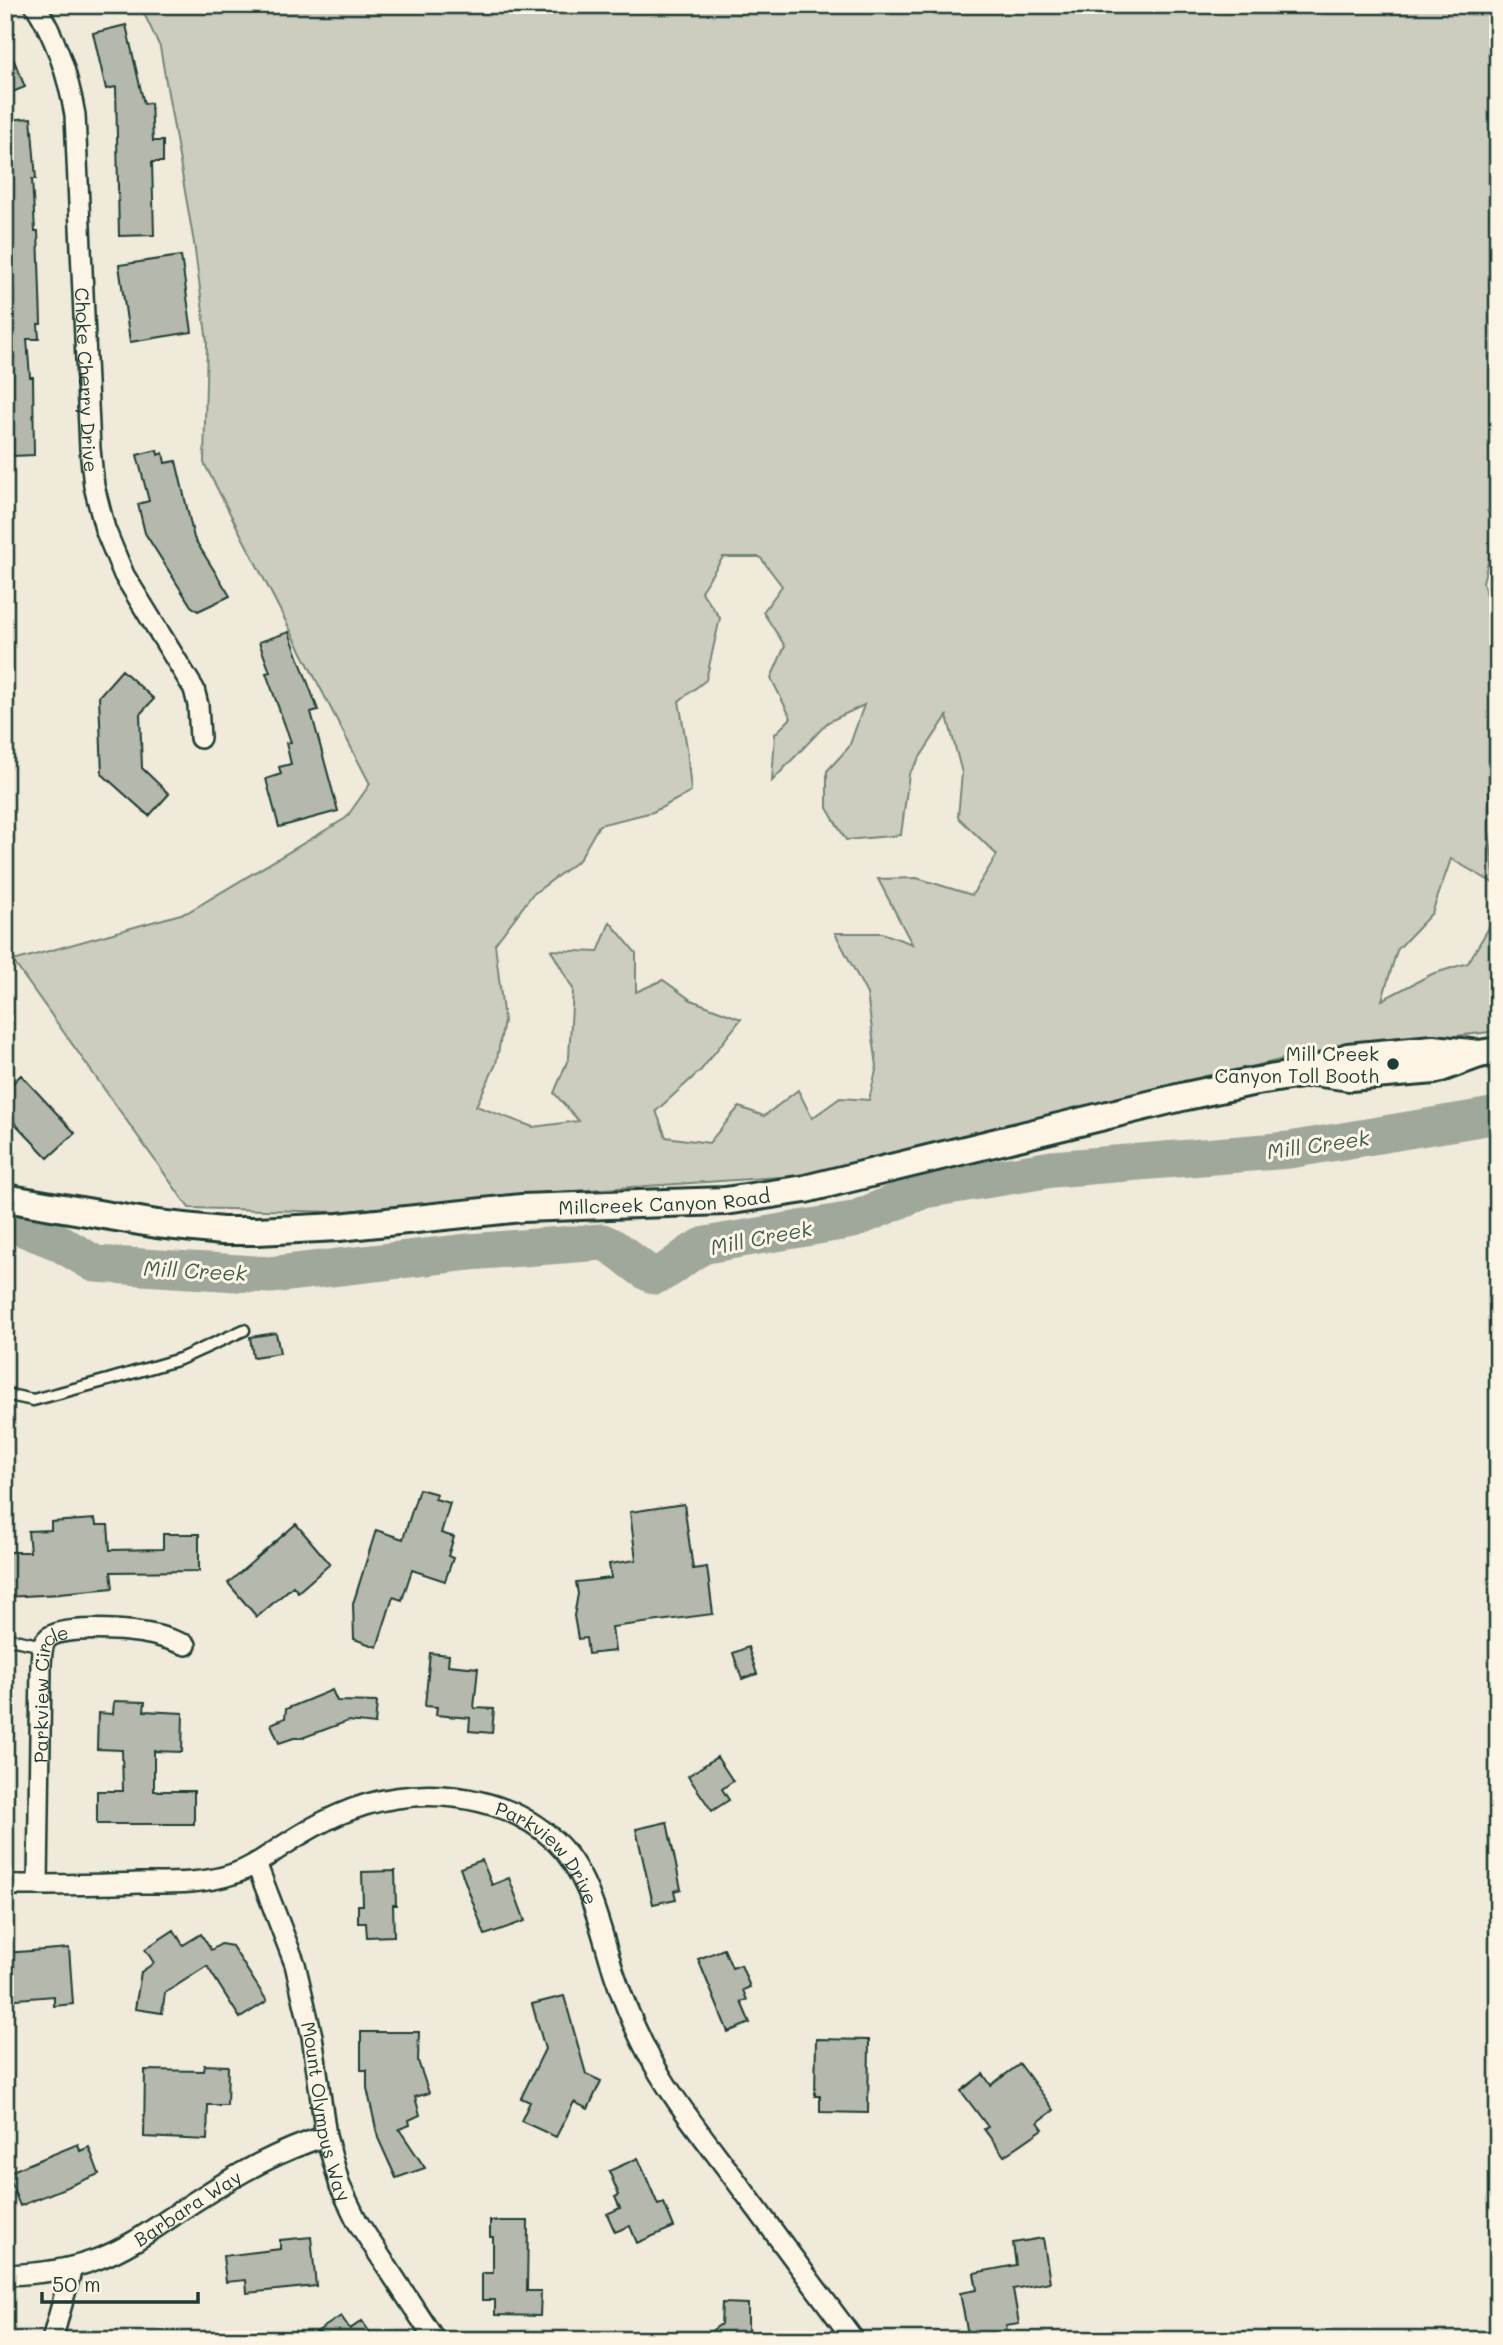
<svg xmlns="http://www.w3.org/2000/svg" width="1503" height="2345" viewBox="0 0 1503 2345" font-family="Mali,sans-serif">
  <rect width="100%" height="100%" fill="#efeada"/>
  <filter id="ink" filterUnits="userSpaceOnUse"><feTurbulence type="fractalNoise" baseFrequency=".0143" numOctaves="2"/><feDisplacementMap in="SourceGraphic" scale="14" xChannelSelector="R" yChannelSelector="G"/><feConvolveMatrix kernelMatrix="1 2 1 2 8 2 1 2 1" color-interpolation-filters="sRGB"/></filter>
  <g filter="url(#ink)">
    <path fill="#cccdbf" stroke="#76857a" stroke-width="2" fill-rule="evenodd" d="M140 5H1498V526L1487 510 1496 529 1483 582 1498 646V762L1489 772V830L1495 884 1451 859 1432 913 1397 950 1382 1000 1432 974 1468 963 1490 926 1498 928V1031L1304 1054 809 1175 558 1192 336 1212 189 1208 13 961 188 912 346 818 370 784 204 463 207 342 194 243 160 47ZM723 557H760L782 586 763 612 785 646 771 678 791 718 775 734 772 781 828 722 864 705 849 747 827 771V808L846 840 901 835 909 774 947 716 962 773 958 817 997 855 972 895 917 878 878 879 912 944 882 933H835L867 994 877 1066 869 1100 840 1098 812 1118 798 1090 764 1116 739 1107 709 1143 666 1137 656 1111 701 1070 741 1019 691 1000 663 980 636 992V953L610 922 598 952 551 950 573 989 569 1057 554 1093 579 1121 533 1127 476 1106 496 1064 504 1021 495 944 532 895 579 860 599 825 653 812 691 792 687 748 679 701 706 680 720 618 701 591Z"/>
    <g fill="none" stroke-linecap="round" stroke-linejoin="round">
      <path stroke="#9fa89a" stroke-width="37" d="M6 1213 18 1226 58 1242 95 1264 270 1275 469 1252 602 1242C623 1249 635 1268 655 1276 674 1270 686 1252 706 1245L853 1220 924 1190 1052 1169 1289 1150 1498 1115"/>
    </g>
    <path fill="#b5b9ad" stroke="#1f3d34" stroke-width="2" d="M126 25 144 104 151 103 153 141H163V162H152L154 235 119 236 116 87 106 89 93 33Z
      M5 39 25 87 5 95Z
      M31 118 36 179H32L35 231H38L41 324H38L39 339H27L30 377H33L34 455 12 456V436H7L5 120Z
      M181 256 192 332 130 342 119 265Z
      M157 450 158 455 163 453 165 463 176 461 194 538 230 596 198 611 191 606 145 533 138 504 149 501 137 455Z
      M289 632 318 710 311 712 338 811 279 827 266 779 281 774 279 767 291 764 286 743 291 742 266 673 270 672 259 642Z
      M122 670 154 699 140 714 142 768 169 794 149 816 102 774 99 696Z
      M21 1075 75 1133 48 1158 5 1113V1090Z
      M276 1333 280 1353 253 1357 250 1337Z
      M419 1489 437 1494 435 1499 450 1503 441 1533 454 1537 448 1556 453 1558 445 1581 412 1570 402 1600 393 1597 377 1647 354 1639 353 1604 376 1530 403 1539Z
      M684 1504 693 1569 707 1567 713 1614 612 1627 615 1651 588 1654 586 1638 578 1639 574 1616 578 1594 576 1582 611 1578 609 1564 636 1560 630 1512Z
      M95 1519 96 1525H108L110 1550 163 1549V1534H199V1571L111 1572 113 1588 59 1593 60 1594 5 1597V1552H30L28 1531 51 1530V1522Z
      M296 1524 330 1564 298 1592 293 1586 257 1617 228 1583Z
      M748 1647 757 1674 742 1679 733 1653Z
      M430 1653 449 1655 448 1665 478 1668 474 1708 494 1709 492 1733 469 1731 470 1718 436 1715 437 1707 425 1706Z
      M332 1690 337 1701 377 1702 375 1724 348 1721 302 1738H294L279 1743 271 1724 285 1718 286 1709Z
      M114 1701 145 1702 144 1711 183 1713 182 1752 154 1751V1791H194V1824H97V1791H123L122 1750 97 1749 98 1713 113 1714Z
      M717 1757 733 1781 722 1789 729 1800 712 1811 688 1776Z
      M667 1822 681 1889 674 1891 676 1899 653 1904 636 1829Z
      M482 1860 492 1885 509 1878 525 1921 485 1935 460 1868Z
      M395 1871 396 1905H393L394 1936 367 1937 366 1923H358V1905H363L362 1872Z
      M174 1930 183 1945 201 1934 211 1950 221 1944 232 1946 267 2001 240 2018 207 1966 165 1993 162 2013 135 2009 141 1972 154 1963 145 1949Z
      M69 1948 73 2004 54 2006V1996L5 2000V1953Z
      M724 1949 732 1968 741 1965 750 1987 743 1990 747 2000 741 2002 750 2023 728 2032 698 1959Z
      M564 1996 586 2074 601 2081 588 2109 574 2102 556 2137 521 2121 530 2102 521 2098 545 2049 532 2004Z
      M361 2032H419L418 2061 429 2093 415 2097 420 2115 409 2120 410 2125 399 2129 425 2168 396 2178 378 2138 367 2088V2070H361Z
      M816 2039 869 2040 868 2113 820 2112V2096H815Z
      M1020 2064 1054 2110 1038 2122 1043 2129 1004 2156 984 2129 988 2127 961 2091 983 2074 991 2085Z
      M204 2065 228 2066 227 2105H208L207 2140 144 2137 145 2070 203 2071Z
      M78 2144 80 2151 89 2147 99 2174 20 2206 7 2173Z
      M638 2158 658 2205 664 2203 674 2227 637 2243 630 2226 615 2232 607 2214 620 2208 615 2197 619 2195 609 2171Z
      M490 2221H528L527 2291H541L540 2316 495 2315V2300H482V2273H493V2237H490Z
      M311 2237 316 2286 247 2293 246 2280 226 2282 223 2256 280 2249V2240Z
      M1043 2238 1050 2282 1013 2289 1019 2324 1006 2326 1009 2340H969L960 2293 977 2290 974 2273 1016 2265 1013 2243Z
      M722 2303 748 2304V2340H699L721 2324Z
      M341 2316 350 2329 362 2321 375 2340H304Z"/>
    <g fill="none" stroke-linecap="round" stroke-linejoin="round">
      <defs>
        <path id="lane" d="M5 1394 33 1400 108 1380 180 1359 244 1330
          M5 1638 43 1646"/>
        <g id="street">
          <path id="s1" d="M35 5C57 39 68 75 75 115L90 449 94 486 105 529 124 575 194 689 198 705 200 738"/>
          <path id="s2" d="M256 1863 295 1964 312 2036 326 2136 340 2186 357 2221 435 2340"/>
          <path id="s3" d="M5 1885C50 1885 95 1885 140 1883 171 1883 204 1884 233 1874 252 1868 267 1856 284 1845 319 1822 354 1804 396 1798 451 1790 514 1802 555 1841 590 1874 600 1929 614 1973 622 1997 632 2022 643 2044 665 2089 698 2130 728 2170 770 2227 812 2284 854 2340"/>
          <path id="s4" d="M38 1885 41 1664C42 1655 41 1644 48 1638 61 1625 126 1630 144 1633 159 1635 172 1640 186 1645"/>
          <path id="s5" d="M5 2275C36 2274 66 2271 95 2260 132 2247 164 2221 197 2200 239 2173 278 2151 326 2136"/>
          <path d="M52 2340 72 2268"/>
        </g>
        <g id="secondary">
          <path d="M1314 1072 1350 1077 1435 1070 1479 1054 1498 1051"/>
          <path id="s6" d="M5 1198 157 1224 222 1231H257L339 1227 522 1208 725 1201 805 1189 1186 1096 1251 1082 1313 1072 1348 1057 1433 1049 1479 1054"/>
        </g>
      </defs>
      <use href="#lane" stroke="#1f3d34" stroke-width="15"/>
      <use href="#street" stroke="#1f3d34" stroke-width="24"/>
      <use href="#secondary" stroke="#1f3d34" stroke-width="32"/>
      <use href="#lane" stroke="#fcf5e5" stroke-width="10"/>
      <use href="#street" stroke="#fcf5e5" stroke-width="19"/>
      <use href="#secondary" stroke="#fcf5e5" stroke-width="26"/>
    </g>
  </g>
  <circle fill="#1f3d34" stroke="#fcf5e5" stroke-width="2.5" cx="1393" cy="1064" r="7"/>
  <g text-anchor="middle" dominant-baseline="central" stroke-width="6" stroke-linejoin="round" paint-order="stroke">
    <g font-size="19" fill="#1f3d34" stroke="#fcf5e5">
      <text stroke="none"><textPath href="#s1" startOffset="383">Choke Cherry Drive</textPath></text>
      <text stroke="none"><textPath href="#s6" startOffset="663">Millcreek Canyon Road</textPath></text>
      <text stroke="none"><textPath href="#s4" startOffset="196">Parkview Circle</textPath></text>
      <text stroke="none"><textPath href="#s3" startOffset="583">Parkview Drive</textPath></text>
      <text stroke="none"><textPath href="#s2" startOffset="259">Mount Olympus Way</textPath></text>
      <text stroke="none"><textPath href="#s5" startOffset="198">Barbara Way</textPath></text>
    </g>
    <g font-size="19" fill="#1f3d34" stroke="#fcf5e5" text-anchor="end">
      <text x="1379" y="1053">Mill Creek<tspan x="1379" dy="22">Canyon Toll Booth</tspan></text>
    </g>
    <g font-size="21" font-style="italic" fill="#455d53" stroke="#fcf5e5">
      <text transform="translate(1318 1144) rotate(-8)">Mill Creek</text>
      <text transform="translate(761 1237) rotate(-11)">Mill Creek</text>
      <text transform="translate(195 1270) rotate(3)">Mill Creek</text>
    </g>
  </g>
  <rect width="1503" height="2345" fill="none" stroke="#fcf5e5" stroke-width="28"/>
  <rect x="14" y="14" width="1475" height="2317" fill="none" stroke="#1f3d34" stroke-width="2.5" filter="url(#ink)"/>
  <path d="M42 2292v10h156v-10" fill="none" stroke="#1f3d34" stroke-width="3.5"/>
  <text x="52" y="2292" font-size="21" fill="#1f3d34" stroke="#fcf5e5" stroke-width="5" paint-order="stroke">50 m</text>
</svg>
